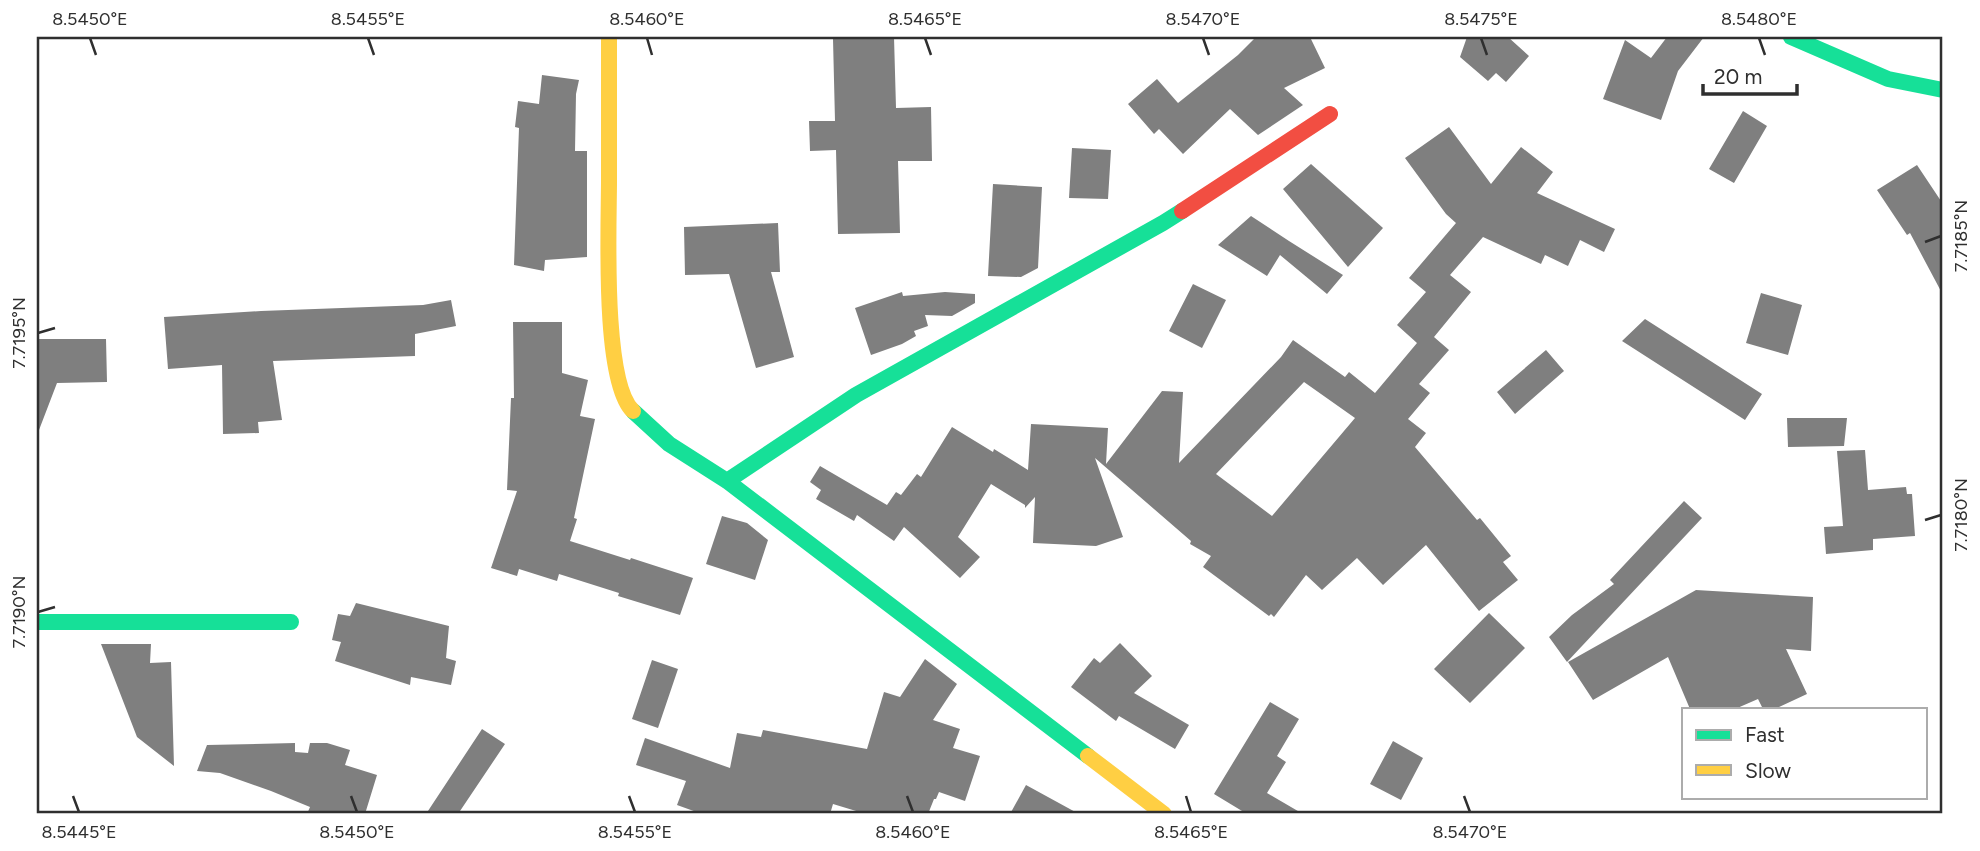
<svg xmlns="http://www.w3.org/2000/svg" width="1980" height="851" viewBox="0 0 1980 851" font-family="Figtree,sans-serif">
  <rect width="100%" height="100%" fill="#fff"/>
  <path fill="#7f7f7f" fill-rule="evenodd" d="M894 37 896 108 931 107 932 161H898L900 233 838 234 836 150 810 151 809 121H835L833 39Z
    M1256 37H1310L1325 68 1284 88 1303 105 1258 135 1230 109 1183 154 1159 129 1154 134 1128 104 1157 79 1178 103 1238 55Z
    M1467 37H1508L1529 56 1506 82 1496 73 1488 81 1460 57Z
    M1667 37H1704L1678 71 1661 120 1603 99 1625 40 1651 58Z
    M542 75 579 80 576 94 575 151H587V257L545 260 544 271 514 265 519 128 515 127 518 101 539 104Z
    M1743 111 1767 126 1734 183 1709 169Z
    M1449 127 1491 184 1521 147 1553 172 1537 193 1615 229 1604 252 1580 240 1568 266 1545 255 1541 264 1483 237 1450 275 1471 292 1434 337 1449 350 1419 384 1430 393 1408 419 1426 433 1415 447 1477 520 1480 518 1511 556 1503 562 1518 580 1479 611 1426 545 1383 585 1357 558 1322 590 1306 575 1274 617 1271 614 1269 616 1203 567 1211 556 1190 544 1191 541 1095 458 1123 537 1096 546 1033 543 1035 497 1025 508V505L991 484 958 537 980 557 960 578 904 527 894 541 857 515 854 521 816 499 821 490 810 482 820 466 887 505 896 492 901 495 917 474 921 477 952 427 993 452 994 449 1028 470 1031 424 1108 428 1106 464 1162 391 1183 392 1179 463 1281 357 1293 340 1345 377 1349 372 1375 393 1417 343 1397 325 1426 292 1409 278 1456 223 1446 214 1405 158ZM1304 382 1355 418 1272 516 1216 474Z
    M1072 148 1111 150 1108 199 1069 198Z
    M1311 164 1383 228 1348 267 1283 189Z
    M1917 165 1943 204V295L1910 233 1907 235 1877 190Z
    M993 184 1042 187 1038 268 1021 277 988 276Z
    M1251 216 1289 241 1343 275 1327 294 1280 255 1267 276 1218 245Z
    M778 223 780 272H771L794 357 756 368 729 274 685 275 684 227Z
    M1193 284 1226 300 1202 348 1169 331Z
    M902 292 903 296 945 292 975 294V303L952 316 925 315 928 326 914 331 916 336 902 344 871 355 855 308Z
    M1761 293 1802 305 1788 355 1746 343Z
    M451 300 456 326 415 334V356L273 361 282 420 258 422 259 433 223 434 222 365 168 369 164 317 261 311 423 305Z
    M1645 319 1762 394 1745 420 1622 341Z
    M513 322H562V373L588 380 580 416 595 419 574 518 577 519 570 541 630 560 631 558 693 578 680 615 618 596 619 593 559 574 557 581 519 569 517 576 491 568 517 491 507 490 511 398H514Z
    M37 339H106L107 382 57 383 39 430 37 429Z
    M1546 350 1564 371 1515 414 1497 392Z
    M1787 418H1847L1844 446 1788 447Z
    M1865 450 1868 490 1906 487 1907 494H1912L1915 536 1873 539V550L1826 554 1824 527 1843 526 1837 451Z
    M1684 501 1702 518 1567 662 1549 637 1572 615 1614 584 1610 580Z
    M722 516 747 523 768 540 755 580 706 564Z
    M1696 590 1813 597 1811 651 1786 649 1807 694 1775 709H1763L1758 699 1735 709H1690L1668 657 1593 700 1568 662Z
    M356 603 449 626 446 658 456 661 451 685 411 677 410 685 335 661 341 642 332 640 338 614 350 616Z
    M1489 613 1525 648 1470 703 1434 669Z
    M1120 643 1152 676 1134 693 1189 725 1175 749 1119 716 1116 721 1071 687 1094 658 1100 663Z
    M101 644H151L150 663 171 662 174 766 137 737Z
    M925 659 957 684 933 720 960 729 953 748 980 756 965 801 939 792 936 799H934L928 814H866L833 804 830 814H702L677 805 686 781 636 765 645 738 730 768 737 733 761 737 763 730 867 749 884 692 900 697Z
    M652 660 678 669 658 728 632 719Z
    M1270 702 1299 719 1277 756 1286 762 1267 793 1303 814H1247L1214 794Z
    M482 729 505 744 458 814H426Z
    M1393 741 1423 758 1401 800 1370 784Z
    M295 743V752L308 753 310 743H327L350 750 345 765 377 775 365 814H307L310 807 271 791 220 773 197 771 207 745Z
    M1026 785 1079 814H1010Z"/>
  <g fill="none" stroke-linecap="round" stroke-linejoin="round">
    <path stroke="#16e098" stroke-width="16" d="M1791 37 1888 79 1943 90
      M633 411 669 444 727 481 1088 756
      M727 481 856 395 1163 223 1182 211
      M37 622H291"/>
    <path stroke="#ffcf43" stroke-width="16" d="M609 37C609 85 609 133 609 181 609 225 602 382 633 411
      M1088 756 1164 814"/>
    <path stroke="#f24e42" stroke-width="16" d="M1182 211 1330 114"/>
  </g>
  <path fill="none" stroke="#2f2f2f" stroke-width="2.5" d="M90 38 96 55M368 38 374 55M647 38 652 55M925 38 931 55M1203 38 1209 55M1481 38 1487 55M1759 38 1765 55M1925 242 1941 236M38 333 55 328M1925 520 1941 515M38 612 55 607M73 796 79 812M351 796 357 812M629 796 635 812M907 796 913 812M1186 796 1191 812M1464 796 1470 812"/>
  <rect width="1980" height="851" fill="none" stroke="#ffffff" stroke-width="77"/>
  <rect x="1682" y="708" width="245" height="91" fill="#ffffff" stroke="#acacac" stroke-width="2"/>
  <rect x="1696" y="730" width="35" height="10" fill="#16e098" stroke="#acacac" stroke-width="2"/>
  <text x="1745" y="742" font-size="21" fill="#2f2f2f">Fast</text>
  <rect x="1696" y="765" width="35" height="10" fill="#ffcf43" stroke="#acacac" stroke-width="2"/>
  <text x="1745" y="778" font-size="21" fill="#2f2f2f">Slow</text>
  <path d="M1703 84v10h94v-10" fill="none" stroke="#2f2f2f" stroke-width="3.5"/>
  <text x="1714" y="84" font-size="21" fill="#2f2f2f" stroke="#ffffff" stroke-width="5" paint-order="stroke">20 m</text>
  <rect x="38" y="38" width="1903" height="774" fill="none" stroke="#2f2f2f" stroke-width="2.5"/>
  <g font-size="18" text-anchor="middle" fill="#2f2f2f">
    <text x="90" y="25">8.5450°E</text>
    <text x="368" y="25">8.5455°E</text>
    <text x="647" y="25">8.5460°E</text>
    <text x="925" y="25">8.5465°E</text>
    <text x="1203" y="25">8.5470°E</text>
    <text x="1481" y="25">8.5475°E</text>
    <text x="1759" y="25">8.5480°E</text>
    <text transform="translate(1961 236) rotate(-90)" y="6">7.7185°N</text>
    <text transform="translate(19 333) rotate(-90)" y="6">7.7195°N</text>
    <text transform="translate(1961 515) rotate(-90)" y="6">7.7180°N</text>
    <text transform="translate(19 612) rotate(-90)" y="6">7.7190°N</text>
    <text x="79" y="838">8.5445°E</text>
    <text x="357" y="838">8.5450°E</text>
    <text x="635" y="838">8.5455°E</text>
    <text x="913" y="838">8.5460°E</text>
    <text x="1191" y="838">8.5465°E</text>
    <text x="1470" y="838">8.5470°E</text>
  </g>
</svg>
